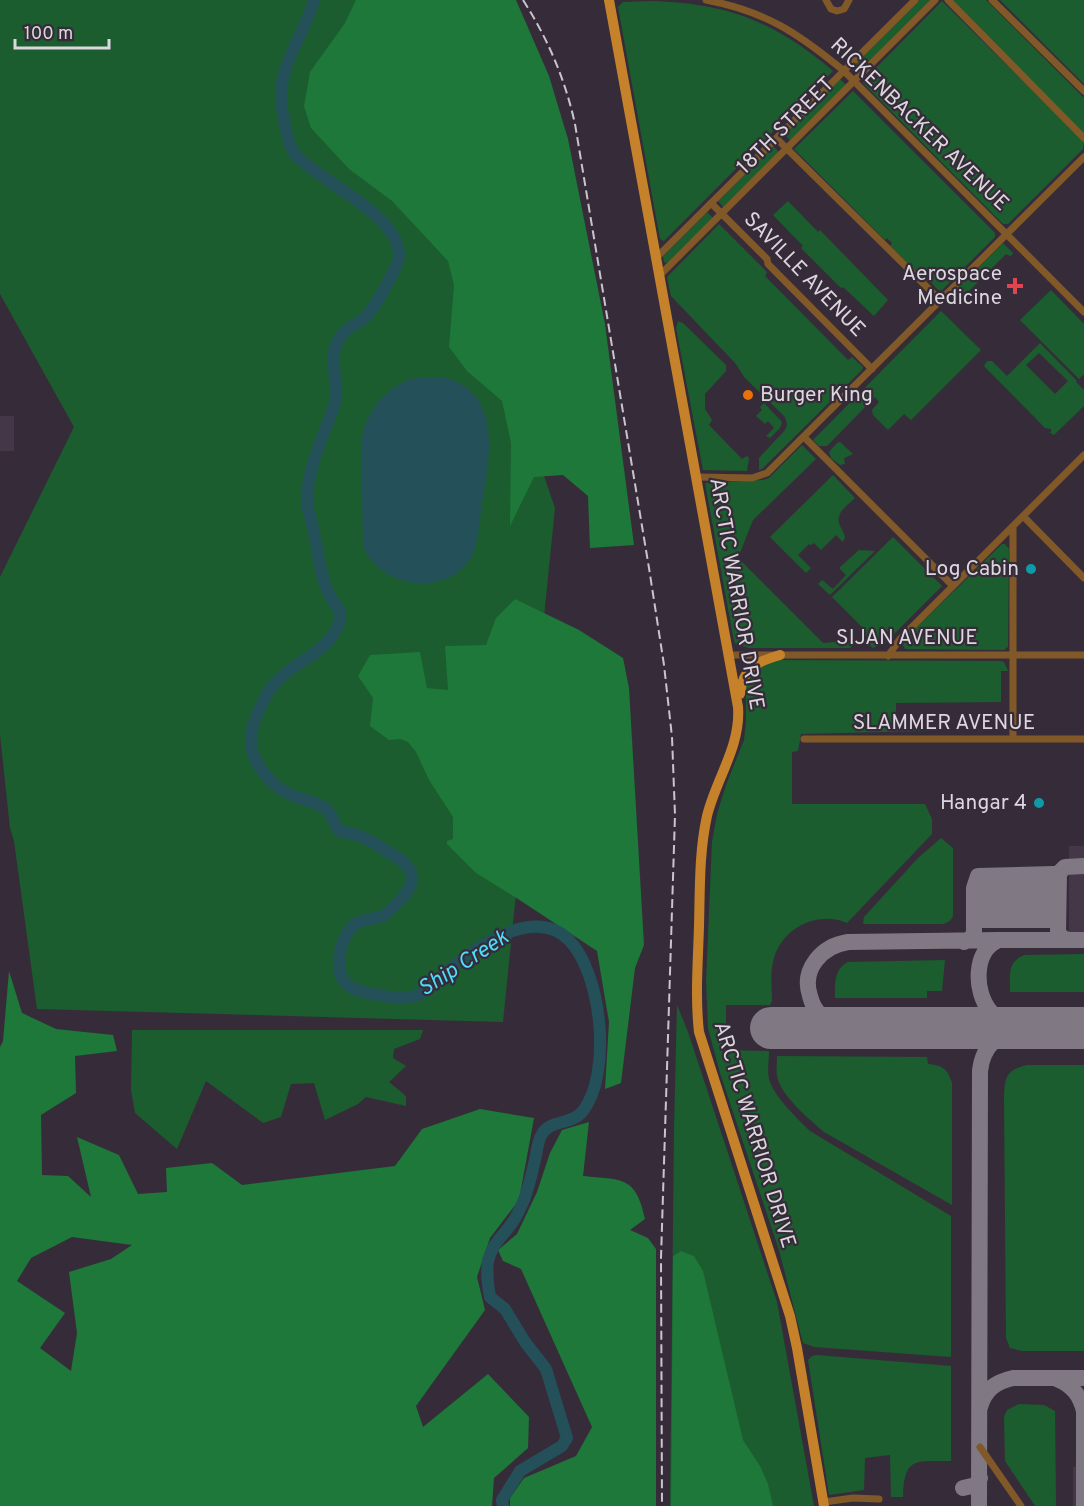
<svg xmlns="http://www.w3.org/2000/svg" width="1084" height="1506" viewBox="0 0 1084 1506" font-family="Overpass,sans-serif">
  <rect width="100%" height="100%" fill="#362c39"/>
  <path fill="#433748" d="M0 416H14V451H0Z
    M1069 846H1084V935H1069Z
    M1073 1467H1084V1506H1073Z"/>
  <path fill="#1b5d2e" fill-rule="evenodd" d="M0 0H381L555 508 503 1022 37 1009 14 841 10 828 0 735V577L74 427 0 294Z
    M919 0H930L857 74 851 68Z
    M951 0H986L1084 98V133Z
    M1000 0H1084V84Z
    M650 1C727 3 774 21 833 71L664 241 660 239 618 7 623 2Z
    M942 1 1084 141 1083 149 1008 224H1003L863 83V81Z
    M840 79 846 85 790 140 785 135Z
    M853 91 995 233V237L942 290H938L929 280 927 282 890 246 892 243 887 238 885 240 794 149Z
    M773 146 779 152 723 207 718 201Z
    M788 201 818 232 820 230 888 300 874 316 843 287 841 288 801 248 803 246 773 215Z
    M707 212 713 218 667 263 664 262 663 256Z
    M719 224 767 272 765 276 848 360 852 357 863 367 862 370 762 469 759 470V458L785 430 787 425 785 417 744 377 736 364 671 296 667 277Z
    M1003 243 1013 253 1012 255 1010 256 1006 254 957 303 953 304 951 295Z
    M1051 290 1084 324V374L1079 379 1020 320Z
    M941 311 981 350 911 420 904 414 888 430 873 415 872 410 879 402 875 397 827 446H819L813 440Z
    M678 321 683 323 726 365V371L705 394V409L712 420 709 425 742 459 747 456 749 458 747 471 703 470 676 328Z
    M1040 343 1077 381 1076 382 1084 390V406L1054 435 1049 432H1051V429L1045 428 984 366 987 361H992L1007 376ZM1039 353 1068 381 1055 394 1026 365Z
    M764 403 782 422 780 428 770 438 766 436 774 428 768 421 765 424 756 416 762 410 760 407Z
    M840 442 853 454 844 458 845 464 840 465 831 458 829 452 837 443Z
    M802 445 816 459 753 520 738 558 823 643 850 641 854 645 850 648H749L736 644 734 641 705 483 763 480 769 478Z
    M833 475 855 498C848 505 836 512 839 523 840 528 844 532 845 537L843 542 836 535 821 550 814 543 811 545 809 544 798 555 811 568 806 573 770 537Z
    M893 537 942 586 885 643 873 648 863 639 862 635 865 630 832 597Z
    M1002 544H1005L1009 549 1008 647 1004 650 905 649 902 643 906 638Z
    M859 550 875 551 830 595 818 584 822 580 833 589 846 575 839 568Z
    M771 660 1000 661 1004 662 1008 671H1001V702L896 703V728H925V731L801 734 798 751 792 752V804H925L932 819V834L847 923C817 910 780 929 773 962 770 974 772 989 772 1001L770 1005H726V1050L769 1051C769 1060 767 1070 769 1079 773 1096 798 1119 810 1131L951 1216V1357L814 1347 803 1343 779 1250 720 1073 708 1028 706 981 712 842 717 814 726 785 744 740 746 722V684L755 667Z
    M941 838 953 848V916L950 921 943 924H863L864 917 918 858Z
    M1084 954V992H1010C1010 975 1007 961 1025 955Z
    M945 960 942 991H927V998H835C835 984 834 969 848 962Z
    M677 1005 688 1032 777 1302 814 1506H670L674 1129Z
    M132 1030H423L420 1039 394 1049 393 1058 406 1066 389 1082 406 1096V1106L366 1097 358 1104 325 1120 314 1083 291 1084 281 1117 263 1123 206 1081 177 1149 135 1113 131 1090Z
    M777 1056 927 1057 928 1064C942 1065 948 1069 952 1083V1205L824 1132C810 1120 780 1095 777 1076 776 1070 777 1063 777 1056Z
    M1027 1065H1084V1351H1022L1010 1348 1006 1338 1004 1097C1005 1077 1006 1070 1027 1065Z
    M817 1355 951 1366V1461C917 1462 904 1455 903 1497H891L890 1455 865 1458 864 1490 829 1495 808 1360 812 1356Z
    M1019 1404 1044 1405 1055 1411 1056 1506H1035L1005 1461 1004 1417 1007 1410Z"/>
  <path fill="#1d7839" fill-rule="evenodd" d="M356 0H516L549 76 568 139 605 324 634 545 590 548 588 496 563 475 534 477 510 526 511 443 502 401 467 371 449 347 454 285 448 261 392 201 349 169 311 128 304 106 310 72 345 23Z
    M515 599 579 630 623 658 629 688 644 945 635 968 621 1083 605 1089 609 1022 597 951 518 899 476 873 447 844V841L453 839V817L429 780 416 752 408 742 400 739 389 740 370 726 373 698 358 676 370 655 420 652 427 688 448 690 445 646 486 645 496 618Z
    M9 971 22 1013 56 1029 113 1035 117 1051 75 1056 76 1093 41 1115 42 1175 68 1176 91 1197 77 1137 119 1155 138 1194 167 1192 166 1168 212 1163 242 1185 395 1166 422 1129 480 1109 534 1118 519 1200 490 1238 477 1277 485 1310 416 1406 423 1427 488 1374 529 1417 528 1448 494 1478 492 1506H0V1047L3 1041ZM72 1237 132 1245 111 1259 69 1272 77 1333 71 1371 40 1348 65 1313 17 1281 31 1258Z
    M589 1122 583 1176C621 1180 636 1175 645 1219L630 1230 648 1238 656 1249V1506H510V1498L524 1478 576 1456 592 1427 521 1269 503 1261 498 1250 517 1234 537 1192 550 1153 562 1130Z
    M681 1251 694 1256 703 1271 743 1440 760 1466 768 1484 773 1506H671L673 1256Z"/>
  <path fill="#24505a" d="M428 377C435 377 444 377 450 379 503 398 489 461 482 503 480 518 478 550 469 561 443 597 379 587 363 546L361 442 366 421 378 402 393 388 409 379Z"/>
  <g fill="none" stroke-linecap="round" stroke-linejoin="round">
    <path stroke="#24505a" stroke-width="12" d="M314 0C305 32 282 61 281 94 281 107 287 143 294 153 296 157 301 160 305 163 330 186 399 217 399 256 399 265 376 305 369 313 357 327 343 325 335 348 330 364 338 382 336 398 335 406 331 414 328 422 318 448 304 480 308 509 310 517 313 525 314 534 319 555 320 577 330 596 335 606 344 610 339 623 328 655 290 662 271 688 266 694 263 703 259 710 254 720 250 733 251 744 253 764 271 785 289 794 301 800 315 801 326 809 332 814 334 824 339 831 366 835 373 843 395 856 421 872 414 888 395 905 392 908 388 912 385 915 376 920 364 918 355 924 341 935 333 968 345 982 352 991 367 993 378 995 391 997 405 1000 418 995 431 990 439 979 449 970 478 945 535 906 569 940 602 974 612 1073 583 1111 572 1125 551 1119 542 1134 537 1142 537 1152 535 1160 532 1173 529 1187 524 1200 521 1206 518 1214 514 1220 504 1236 493 1241 488 1261 486 1274 488 1285 490 1297L505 1309 525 1342 546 1369 567 1438 562 1446 520 1471 502 1500 503 1506"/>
    <path stroke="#807882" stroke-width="16" d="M974 901 978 892 982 890 1053 889 1058 891
      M974 916 977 908 983 905H1054L1058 908
      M974 923 981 920H1054L1058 923
      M1069 940 1062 938 1058 932 1059 873 1065 867 1084 866
      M964 942 971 938 974 933V888L978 876 1054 874 1058 878
      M1024 1027C1011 1025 999 1022 990 1011 974 992 973 950 999 940H1084
      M848 1028C839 1025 830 1022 822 1016 815 1011 812 1004 810 996 801 969 822 946 848 942L999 940
      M1057 1379C1072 1385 1080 1395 1084 1411
      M980 1407C985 1389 996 1382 1013 1378H1084
      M963 1488 976 1485 980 1478
      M979 1506 980 1071C983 1044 999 1033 1024 1028
      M1084 1506V1410"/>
    <path stroke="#807882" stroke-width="42" d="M771 1028H1084"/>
    <path stroke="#815827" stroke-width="7" d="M706 0C765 11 798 33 844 71L1084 312
      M826 0 831 9 837 11 844 9 849 0
      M948 0 1084 138
      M992 0 1084 91
      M777 139 941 301
      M711 203 767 259 768 264 872 369
      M657 257 915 0
      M660 275 935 0
      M804 437 953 586
      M697 477 752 478 767 473 1084 157
      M1023 516 1084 578
      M730 655H1084
      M888 656 900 639 1084 455
      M804 739H1084
      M1013 739V526
      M980 1447 1021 1506
      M824 1502 853 1498 879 1499"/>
    <path stroke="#c5822b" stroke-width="10" d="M609 0 738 707C741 746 716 779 707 816 699 852 700 890 699 926 698 961 695 997 699 1032L790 1316 797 1348 824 1506
      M740 694C743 667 756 662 780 655"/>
    <path stroke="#cac4cc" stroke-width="2" stroke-dasharray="9 4.5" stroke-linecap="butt" d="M523 0C548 39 565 79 575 124L649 568 664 665 672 737 675 815 661 1258 662 1506"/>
  </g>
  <path fill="#e0444e" stroke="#362c39" stroke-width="2" d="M1012 277h6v6h6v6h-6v6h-6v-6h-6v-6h6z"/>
  <circle fill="#e8710a" stroke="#362c39" stroke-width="2" cx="748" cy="395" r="6"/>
  <g fill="#0f9aa8" stroke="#362c39" stroke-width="2">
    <circle cx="1031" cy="569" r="6"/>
    <circle cx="1039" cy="803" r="6"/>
  </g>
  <g text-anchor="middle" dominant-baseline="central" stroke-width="4.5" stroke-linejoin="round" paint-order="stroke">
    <g font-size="21" fill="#dcd6de" stroke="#362c39">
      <text transform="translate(919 125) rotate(44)">RICKENBACKER AVENUE</text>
      <text transform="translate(786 126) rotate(-45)">18TH STREET</text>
      <text transform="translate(804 275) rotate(46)">SAVILLE AVENUE</text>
      <text transform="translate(736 594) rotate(80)">ARCTIC WARRIOR DRIVE</text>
      <text x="907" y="638">SIJAN AVENUE</text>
      <text x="944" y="723">SLAMMER AVENUE</text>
      <text transform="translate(754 1135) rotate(73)">ARCTIC WARRIOR DRIVE</text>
    </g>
    <g font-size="21" fill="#dcd6de" stroke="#362c39" text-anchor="end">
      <text x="1002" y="274">Aerospace<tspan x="1002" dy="24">Medicine</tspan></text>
      <text x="760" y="395" text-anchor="start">Burger King</text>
      <text x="1019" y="569">Log Cabin</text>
      <text x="1027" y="803">Hangar 4</text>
    </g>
    <g font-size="22" font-style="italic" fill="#4dddfb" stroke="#362c39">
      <text transform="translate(464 964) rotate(-33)">Ship Creek</text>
    </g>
  </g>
  <path d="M15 39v9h94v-9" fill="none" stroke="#dcd6de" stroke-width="3"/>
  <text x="24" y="39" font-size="18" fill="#dcd6de" stroke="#362c39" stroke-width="4.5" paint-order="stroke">100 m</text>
</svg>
